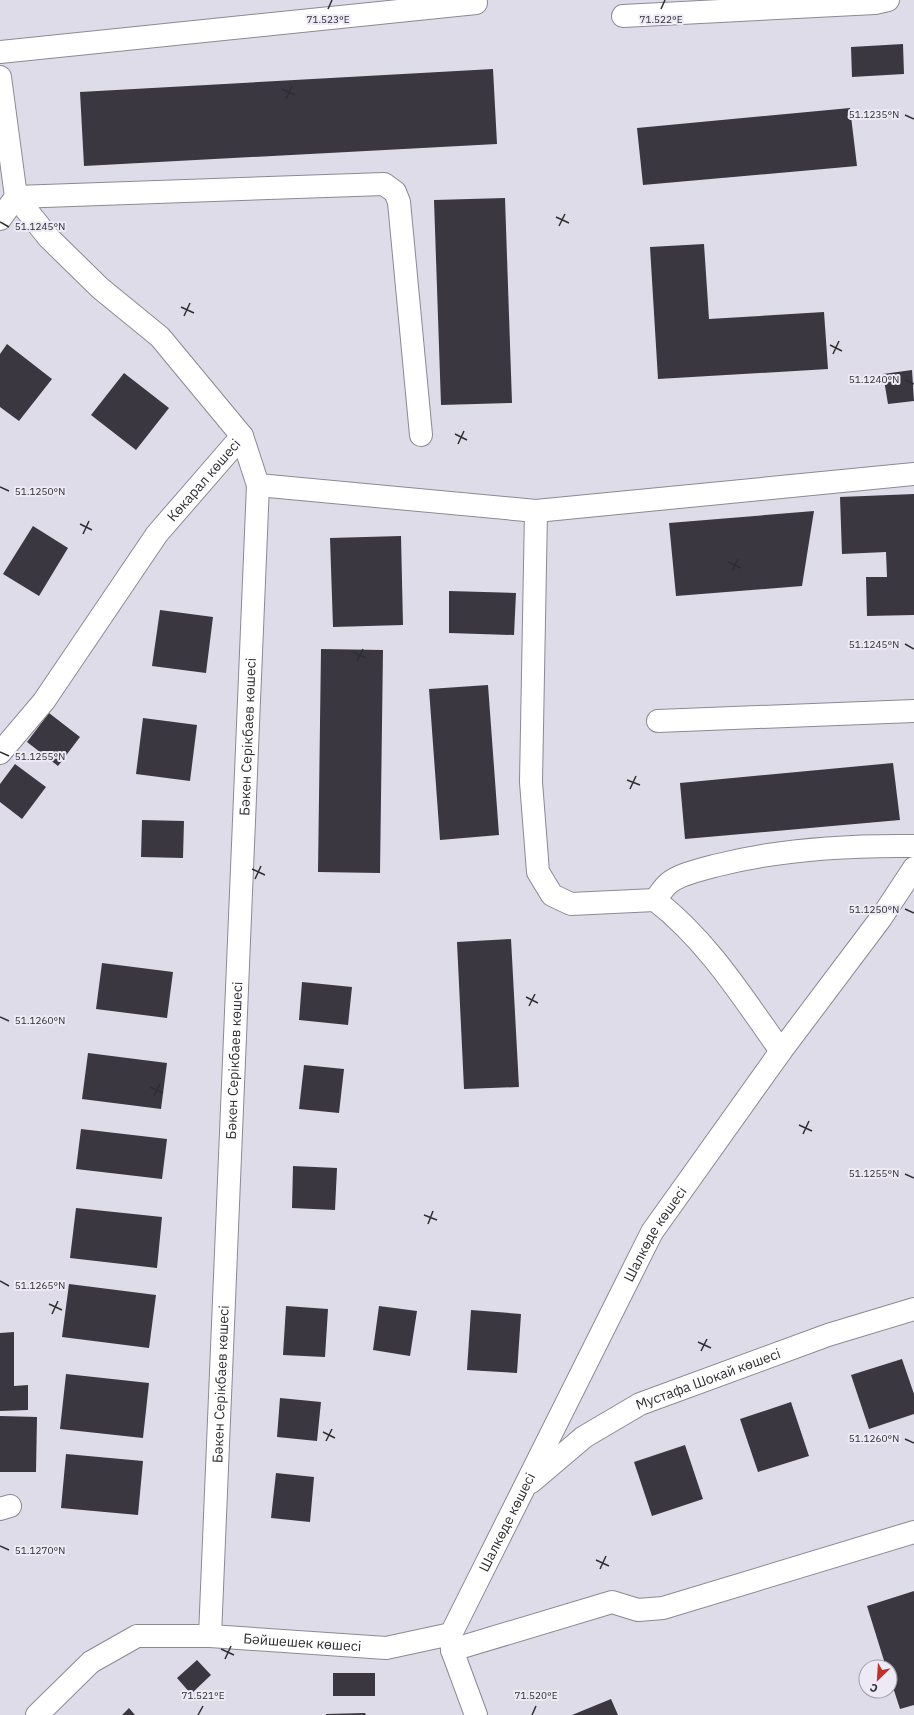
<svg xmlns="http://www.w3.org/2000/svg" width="914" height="1715" viewBox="0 0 914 1715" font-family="'IBM Plex Sans',sans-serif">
  <rect width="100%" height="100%" fill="#dfdce9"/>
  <path fill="#3a3741" d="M903 44 904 74 852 77 851 47Z
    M493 69 497 144 84 166 80 92Z
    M850 108 857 166 643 185 637 128Z
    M505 198 512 403 441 405 434 200Z
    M704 244 709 319 824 312 828 369 658 379 650 247Z
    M7 344 52 379 19 421 0 407V354Z
    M912 370 914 401 888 404 883 374Z
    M124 373 169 408 136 450 91 415Z
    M914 494V615L867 616 866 577H887L886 552 842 554 840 497Z
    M814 511 802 586 676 596 669 523Z
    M33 526 68 548 39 596 3 574Z
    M401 536 403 625 333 627 330 538Z
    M449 591 516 593 514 635 449 633Z
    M160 610 213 617 206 673 152 666Z
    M321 649 383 650 380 873 318 872Z
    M488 685 499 835 440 840 429 689Z
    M49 713 80 737 58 766 27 742Z
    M143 718 197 725 190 781 136 774Z
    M893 763 900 820 685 839 680 783Z
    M15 764 46 787 22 819 0 802V784Z
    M142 820 184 821 183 858 141 857Z
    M511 939 519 1087 464 1089 457 942Z
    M102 963 173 972 167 1018 96 1009Z
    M302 982 352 987 348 1025 299 1020Z
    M88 1053 167 1063 161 1109 82 1099Z
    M304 1065 344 1069 339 1113 299 1109Z
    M81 1129 167 1139 162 1179 76 1169Z
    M293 1166 337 1168 335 1210 292 1208Z
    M76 1208 162 1217 157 1268 70 1258Z
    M69 1284 156 1295 149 1348 62 1337Z
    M286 1306 328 1309 325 1357 283 1355Z
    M379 1306 417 1311 410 1356 373 1350Z
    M471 1310 521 1314 517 1373 467 1370Z
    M14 1332V1386L28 1385V1410L0 1411V1333Z
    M902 1359 914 1394V1414L869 1429 851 1375Z
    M66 1374 149 1383 143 1438 60 1429Z
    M280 1398 321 1402 317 1441 277 1437Z
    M791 1402 809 1456 758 1472 740 1419Z
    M0 1416 37 1417 36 1472H0Z
    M685 1445 703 1499 652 1516 634 1462Z
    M66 1454 143 1461 138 1515 61 1508Z
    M276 1473 314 1477 310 1522 271 1518Z
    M914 1591V1705L900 1709 890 1678V1667H886L867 1606Z
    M197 1660 211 1675 191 1694 177 1678Z
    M333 1673H375V1696H333Z
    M611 1699 618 1715H572Z
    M129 1708 135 1715H122Z
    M365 1713 366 1715H326V1714Z"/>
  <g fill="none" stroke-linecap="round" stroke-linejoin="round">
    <defs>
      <g id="minor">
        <path d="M623 16 875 3 888 0"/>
        <path d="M0 52 476 3"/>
        <path d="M0 77 16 197 0 219"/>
        <path d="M16 197 384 184 395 192 399 202 421 435"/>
        <path d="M16 197 49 238 100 288 160 337 242 436"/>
        <path d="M536 511 531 782 538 872 552 895 571 904 655 900C708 941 743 998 781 1051"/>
        <path d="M658 721 914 711"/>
        <path id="s1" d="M0 753 44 701 157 534 242 436 258 485 536 511 914 474"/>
        <path d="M655 900C659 895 663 888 669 883 680 874 700 870 714 866 780 849 846 845 914 846"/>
        <path id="s2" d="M531 1482 584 1437 640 1404 828 1335 914 1309"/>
        <path d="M0 1509 10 1506"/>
        <path id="s3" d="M451 1634 652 1232 781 1051 881 918 914 868"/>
        <path d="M451 1635 452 1650 476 1715"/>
        <path id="s4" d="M210 1636 258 485"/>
        <path d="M452 1650 612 1602 638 1610 663 1608 914 1532"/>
        <path id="s5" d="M37 1715 91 1662 137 1636H210L386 1648 451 1634"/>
      </g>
    </defs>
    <use href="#minor" stroke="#8c8995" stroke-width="24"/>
    <use href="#minor" stroke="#fff" stroke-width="22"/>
  </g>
  <path fill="none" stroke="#2f2e32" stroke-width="1.5" d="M328 9 332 0M661 9 665 0M282 89 295 95M286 99 292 86M905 115 914 119M556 217 569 223M0 222 9 227M559 226 565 214M181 307 194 313M184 316 190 303M830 345 842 351M833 354 839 341M905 380 914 384M455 434 467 440M458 444 464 431M0 487 9 491M80 524 92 530M83 534 89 521M728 562 741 568M732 571 738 559M905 644 914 649M353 652 366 658M357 661 363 649M0 752 9 756M627 780 640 785M630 789 636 776M252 869 265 875M255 879 261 866M905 909 914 913M526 997 538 1003M529 1006 535 994M0 1017 9 1021M150 1087 163 1093M154 1096 160 1084M799 1125 812 1131M803 1134 809 1121M905 1174 914 1178M424 1215 437 1220M428 1224 433 1211M0 1281 9 1286M49 1304 62 1310M52 1314 58 1301M698 1342 711 1348M701 1351 707 1339M323 1432 335 1438M905 1439 914 1443M326 1441 332 1429M0 1546 9 1550M596 1560 609 1566M600 1569 606 1556M221 1649 234 1655M225 1659 231 1646M198 1715 203 1706M532 1715 536 1706"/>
  <g text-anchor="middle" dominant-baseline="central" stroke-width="4" stroke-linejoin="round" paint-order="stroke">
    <g font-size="14" fill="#2f2e32" stroke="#edeaf6">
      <text stroke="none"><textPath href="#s1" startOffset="341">Көкарал көшесі</textPath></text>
      <text stroke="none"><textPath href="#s4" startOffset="900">Бәкен Серікбаев көшесі</textPath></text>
      <text stroke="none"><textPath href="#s4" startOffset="576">Бәкен Серікбаев көшесі</textPath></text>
      <text stroke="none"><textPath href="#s3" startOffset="449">Шалкөде көшесі</textPath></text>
      <text stroke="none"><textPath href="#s2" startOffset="207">Мустафа Шокай көшесі</textPath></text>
      <text stroke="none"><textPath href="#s4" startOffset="252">Бәкен Серікбаев көшесі</textPath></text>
      <text stroke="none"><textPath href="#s3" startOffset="125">Шалкөде көшесі</textPath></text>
      <text stroke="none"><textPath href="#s5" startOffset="294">Бәйшешек көшесі</textPath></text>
    </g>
  </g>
  <g font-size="10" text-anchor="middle" fill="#2f2e32" stroke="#edeaf6" stroke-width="4" stroke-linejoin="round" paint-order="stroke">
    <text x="328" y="23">71.523°E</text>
    <text x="661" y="23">71.522°E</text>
    <text x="874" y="118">51.1235°N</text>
    <text x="40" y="230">51.1245°N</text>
    <text x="874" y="383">51.1240°N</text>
    <text x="40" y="495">51.1250°N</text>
    <text x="874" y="648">51.1245°N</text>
    <text x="40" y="760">51.1255°N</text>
    <text x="874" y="913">51.1250°N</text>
    <text x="40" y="1024">51.1260°N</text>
    <text x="874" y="1177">51.1255°N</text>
    <text x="40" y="1289">51.1265°N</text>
    <text x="874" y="1442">51.1260°N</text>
    <text x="40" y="1554">51.1270°N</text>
    <text x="203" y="1699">71.521°E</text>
    <text x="536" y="1699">71.520°E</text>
  </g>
  <g transform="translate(878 1679) rotate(205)"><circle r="19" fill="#edeaf6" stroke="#a19fa8"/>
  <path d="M0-3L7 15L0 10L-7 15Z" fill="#bf3129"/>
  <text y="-6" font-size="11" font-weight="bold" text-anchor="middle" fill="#2f2e32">С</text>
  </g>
</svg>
